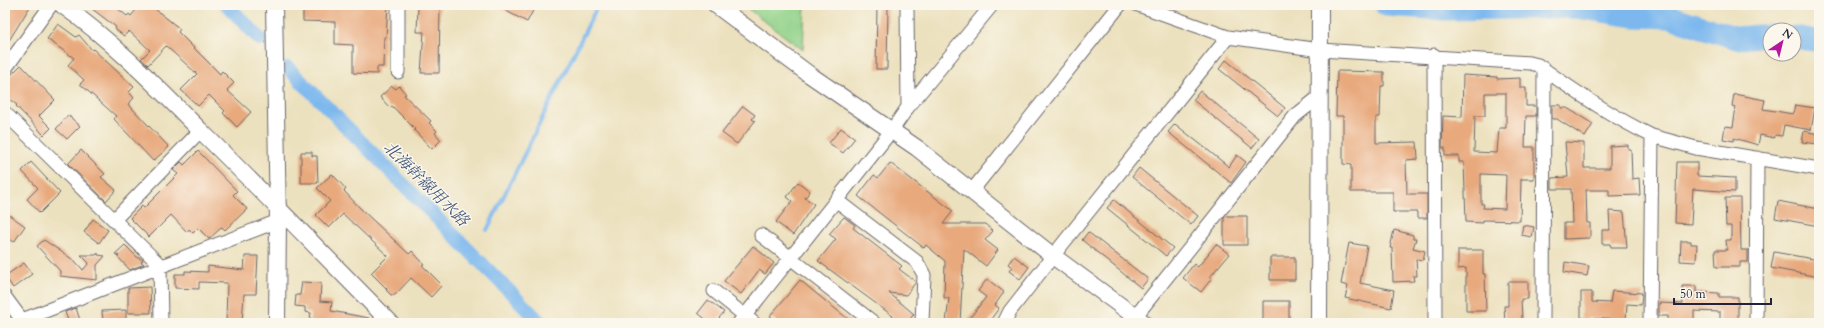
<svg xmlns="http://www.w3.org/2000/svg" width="1824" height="328" viewBox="0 0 1824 328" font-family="Cardo,'Noto Serif JP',serif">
  <rect width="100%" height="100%" fill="#fbf7ec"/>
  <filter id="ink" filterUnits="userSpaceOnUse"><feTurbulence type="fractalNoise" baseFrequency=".025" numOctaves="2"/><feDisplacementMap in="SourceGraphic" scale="8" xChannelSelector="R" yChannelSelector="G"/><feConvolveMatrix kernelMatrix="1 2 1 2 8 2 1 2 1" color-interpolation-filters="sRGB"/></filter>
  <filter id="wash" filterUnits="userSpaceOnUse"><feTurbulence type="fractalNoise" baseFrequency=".012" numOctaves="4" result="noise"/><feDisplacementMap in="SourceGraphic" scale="16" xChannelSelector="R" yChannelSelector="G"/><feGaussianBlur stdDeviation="0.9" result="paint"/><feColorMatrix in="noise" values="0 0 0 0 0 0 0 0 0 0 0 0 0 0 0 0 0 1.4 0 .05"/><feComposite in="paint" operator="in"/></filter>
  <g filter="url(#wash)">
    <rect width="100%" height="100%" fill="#ece1be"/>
    <path fill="#91d289" stroke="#5a7a62" d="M743 5H805L803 50Z"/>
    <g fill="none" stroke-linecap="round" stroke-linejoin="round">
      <path stroke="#7cb8ee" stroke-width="4" d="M487 230 598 5"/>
      <path stroke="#7cb8ee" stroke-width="14" d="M227 5 260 39
        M288 68 541 323"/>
      <path stroke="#7cb8ee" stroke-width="23" d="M1386 5 1445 9 1576 7 1633 16 1671 17 1737 38 1770 35
        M1794 37 1819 41"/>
    </g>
    <g id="blocks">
      <path fill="#e8a97d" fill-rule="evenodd" d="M5 5H31L5 47Z
        M87 5H113L127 16 129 14 131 16 140 5H150L180 29 178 32 220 74 222 71 234 83 227 90 251 112 237 127 223 113 225 111 209 95 198 106 181 90 197 74 166 46 148 65 141 59 150 50 129 31 124 36 115 29 116 27Z
        M303 5H388L386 37H384L383 67H377V74L353 73V45L335 44V22L303 21Z
        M495 5H536L527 22Z
        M877 5H888L887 69H876Z
        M418 6 440 7 439 73H421L424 32H417Z
        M58 24 76 37 79 35 92 50 93 49 134 87 129 92 134 98 128 104 169 147 153 161 114 119 116 116 80 84 84 80 68 65 74 58 47 39Z
        M1226 60 1285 108 1278 116 1219 69Z
        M21 65 55 100 39 116 51 128 44 135 16 106 17 105 5 96V81Z
        M1337 71 1384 72V86H1381L1380 117H1376V143L1417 142 1418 159 1406 160 1407 194H1427V218H1417V212H1393V192H1351V165L1343 164V116H1336Z
        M1463 75 1497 77V79L1520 78V88H1526V106H1536V116H1526L1525 147H1534V179H1521L1520 221 1483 220V223L1466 222 1464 162H1459V156H1445V148H1442L1443 116 1462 117ZM1485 93H1506V128H1499L1497 153 1474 152 1475 116H1485ZM1481 174 1506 175 1505 209 1483 208 1484 204H1481Z
        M392 86 396 89 399 86 406 94 404 95 431 121 429 123 437 131 435 133 441 140 432 149 414 130 415 129 392 106 390 108 380 97Z
        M1200 91 1259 139 1252 148 1193 100Z
        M1734 94 1765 100 1763 109 1793 114 1795 105 1815 108 1811 130 1784 125 1782 136 1775 135 1774 138 1760 135 1758 145 1734 138V141L1723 139 1725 126 1733 127 1736 107 1732 106Z
        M1552 105H1561V108H1567L1593 124 1585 137 1557 119H1552Z
        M743 106 755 115 752 119 755 121 737 144 722 133Z
        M68 115 80 126 67 139 56 129Z
        M1175 124 1229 167 1237 155 1246 162 1231 183 1168 132Z
        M841 128 855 138 843 153 829 143Z
        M1804 131 1819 134 1818 144 1802 142Z
        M1565 142 1584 143V168H1610V146L1628 145V149H1631L1632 179 1639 178 1640 195 1609 196V190H1586L1587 223H1590V238L1564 239V223H1572L1571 189H1552V178L1568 177Z
        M81 150 105 174 101 177 116 190 106 201 68 164Z
        M198 151 237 191 233 195 247 209 225 230 222 227 209 239 198 228 193 233 189 229 187 232 171 215 149 237 130 218 142 206 144 208 178 174 173 170 181 162 184 165Z
        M301 152H312V156H317L318 183H301Z
        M31 162 60 193 40 213 27 199 38 188 22 171Z
        M1677 162H1697V176L1735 178V192L1693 189 1691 224 1675 223Z
        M890 163 953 211 943 224H985L993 231 985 240 998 250 986 266 964 249 960 323H946L949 298H944L945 261 926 245 924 248 858 196 874 175 878 178Z
        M1139 168 1198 216 1191 225 1132 177Z
        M332 174 346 189 344 191 361 209 409 254 412 251 424 264 422 265 442 285 431 297 411 278 395 295H391L386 290 387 289 371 273 388 256 343 214 329 228 316 215 330 201 317 188Z
        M798 182 810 191 805 198 814 204 793 235 776 222 792 201 787 197Z
        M1725 198H1740L1741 250H1748V262H1740V267H1716L1715 250H1727L1726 240H1731V226H1726Z
        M1114 200 1173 248 1166 256 1107 208Z
        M1778 201 1819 209V226L1775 218Z
        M1609 211 1624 212 1627 248H1611L1610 244H1602V230H1610Z
        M5 212 25 226 14 242 5 236Z
        M1226 216H1247V245H1224V218Z
        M844 217 855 225 853 228 902 266 899 269 916 282 906 295 889 293 914 314 907 323H896L891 319 893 316 818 261 836 239 829 234Z
        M93 219 108 230 99 243 84 232Z
        M1523 225 1534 227 1532 237 1521 235Z
        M1394 230 1413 235V239H1416L1413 248 1425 251 1423 260 1416 259 1417 276H1413L1414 281 1393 282 1392 248H1390Z
        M1088 232 1148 279 1141 288 1082 240Z
        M44 240 75 261 83 270 89 263 81 255H96L98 253V255L105 256 97 265V280L60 276V271L37 246Z
        M1681 241H1691V244H1697L1696 262 1680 261Z
        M1349 243 1367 246 1360 283 1394 290 1391 308 1345 298 1348 286 1341 284Z
        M1216 244 1229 254 1210 277 1212 278 1201 292 1183 278 1194 264 1198 267Z
        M125 245 137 257 143 260 141 262 144 264 130 270 117 256H119L115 254Z
        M753 246 774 263 765 274 759 270 741 294 724 281Z
        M1458 250H1483V274H1485L1486 311H1466V268L1458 269Z
        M1774 252 1819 260V277L1771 268Z
        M245 256H258L256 294H244L242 323H226L227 283 199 282V289L175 288V274H185V271L208 272V266L244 270Z
        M1014 256 1029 267 1020 279 1009 271 1012 267 1008 264Z
        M1270 257H1295V280H1270Z
        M1565 262 1589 266 1587 276 1564 272Z
        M24 263 32 274 13 288 5 276Z
        M987 279 1004 292 995 305 999 308 988 323H966L986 297 978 291Z
        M800 280 818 295 853 323H779L770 316Z
        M302 282 321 283 320 301 332 302 331 311 369 318 368 323H309L311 313 305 312V307L295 306 296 295H300Z
        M1508 282H1528V299H1521L1522 319H1519V323H1505L1504 306H1508Z
        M1682 286H1696V292L1719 293V297H1738V323H1720V312L1694 311V323H1668V316H1659V303L1683 304Z
        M150 287 151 313H128V288Z
        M1612 291 1642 293 1641 305 1627 304 1626 320 1581 318V292H1592V302L1610 303Z
        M708 300 724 312 715 323H710L698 313Z
        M1263 301H1289V323H1263Z
        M76 308 81 323H69L65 312Z
        M126 310V323H103L102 311Z"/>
    </g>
  </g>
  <g filter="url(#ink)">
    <use href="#blocks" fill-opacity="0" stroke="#696569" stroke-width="1"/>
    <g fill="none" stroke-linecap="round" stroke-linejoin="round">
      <defs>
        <path id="minor" d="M907 5 908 107
          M1138 5 1228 37 1320 50 1530 63 1538 65C1575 92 1611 116 1652 136
          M1434 55 1435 323
          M5 69 51 5
          M398 72V5
          M5 113 160 265 161 323
          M971 192 1120 5
          M836 200 917 262 924 275 922 323
          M114 220 201 130
          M761 235 874 323
          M714 291 754 323
          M5 297 22 320 278 221
          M1135 317 1295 116 1319 97
          M739 323 892 130 908 107 992 5
          M1004 323 1010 311 1053 256 1228 37
          M1543 323 1544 69
          M1650 323 1652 136 1696 148 1819 169
          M1756 323 1757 158"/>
        <path id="tertiary" d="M62 5C114 42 157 87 201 131 265 194 328 259 391 323
          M274 5 278 221 277 323
          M716 5 810 75 917 148 1053 256 1144 323
          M1319 323 1320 5"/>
      </defs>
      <use href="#minor" stroke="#696569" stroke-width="15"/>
      <use href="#tertiary" stroke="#696569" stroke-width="18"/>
      <use href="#minor" stroke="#fff" stroke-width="13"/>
      <use href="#tertiary" stroke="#fff" stroke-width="16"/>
    </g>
  </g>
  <g text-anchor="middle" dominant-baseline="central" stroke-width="3" stroke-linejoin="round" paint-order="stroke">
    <g font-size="16" font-style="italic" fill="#42567a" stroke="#fbf7ec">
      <text transform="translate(426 184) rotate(45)">北海幹線用水路</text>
    </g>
  </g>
  <rect width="1824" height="328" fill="none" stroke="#fbf7ec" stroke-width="20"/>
  <g transform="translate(1782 42) rotate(35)"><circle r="19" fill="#fbf7ec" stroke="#a4a2a5"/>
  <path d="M0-3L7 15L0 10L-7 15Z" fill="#b5179e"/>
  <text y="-6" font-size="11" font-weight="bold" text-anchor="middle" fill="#22223b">N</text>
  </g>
  <path d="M1674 298v6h97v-6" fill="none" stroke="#22223b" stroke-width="2"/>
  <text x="1680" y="298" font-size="12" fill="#22223b" stroke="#fbf7ec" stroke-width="3" paint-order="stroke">50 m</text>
</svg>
